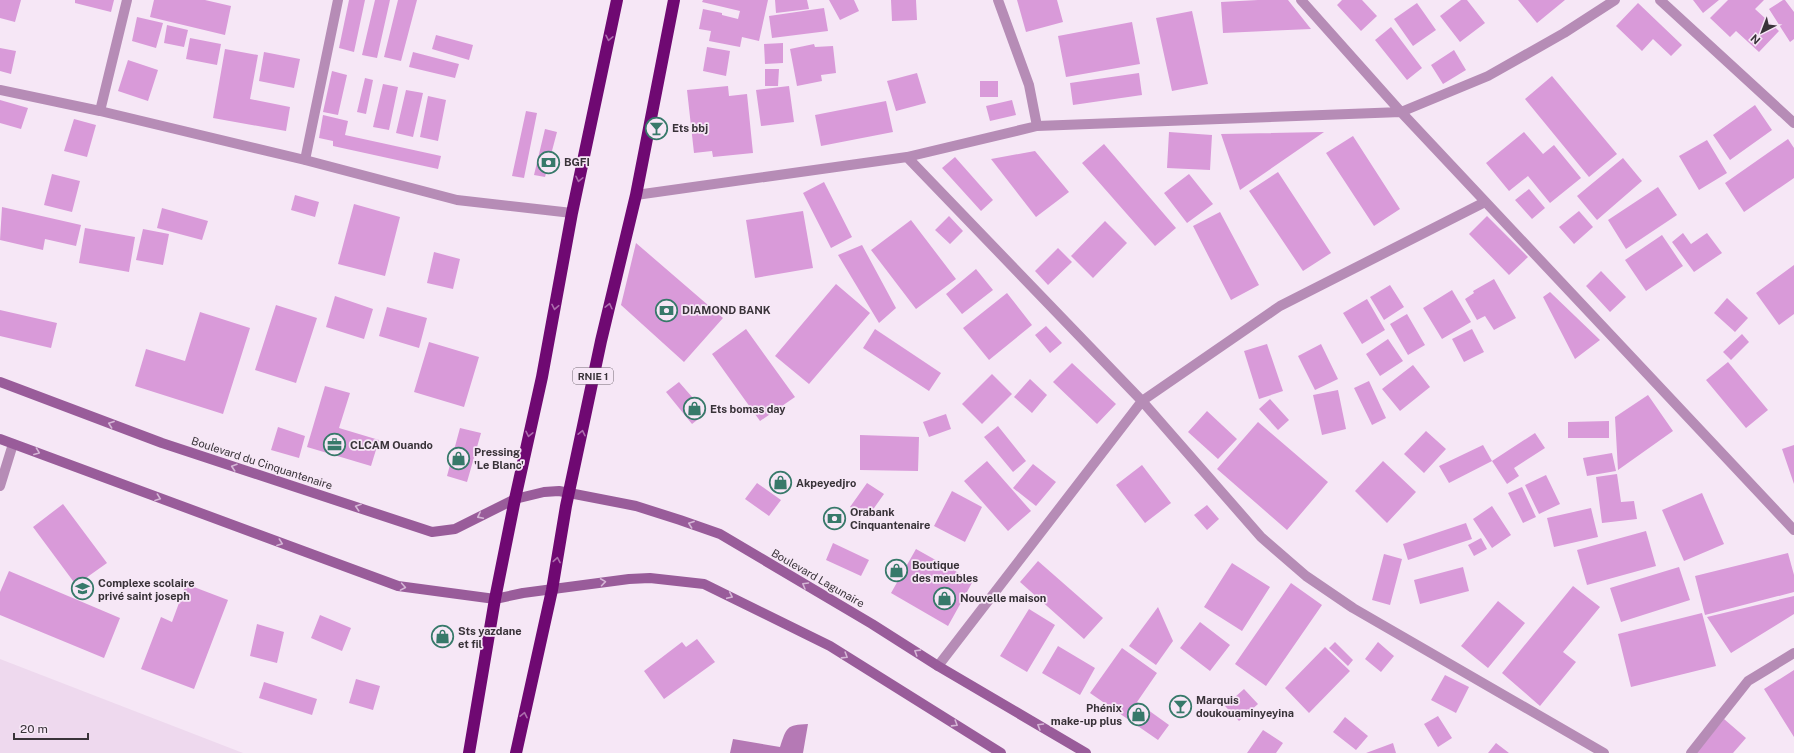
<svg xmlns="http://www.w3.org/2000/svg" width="1794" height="753" viewBox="0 0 1794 753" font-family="'Public Sans',sans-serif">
  <rect width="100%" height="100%" fill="#f6e7f6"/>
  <path fill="#eed9ee" d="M0 659 243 753H0Z"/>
  <path fill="#b579b5" d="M808 724 803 753H730L733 739 780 747C787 727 786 725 808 724Z"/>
  <path fill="#d99ad9" d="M0 0H21L15 22 0 18Z
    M75 0H114L111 12 75 3Z
    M154 0H205L231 6 225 35 150 17Z
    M349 0H365L354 52 339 48Z
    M375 0H390L377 58 362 55Z
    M398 0H417L401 61 384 57Z
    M703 0H768L759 41 742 37 740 47 709 41 711 31 699 29 703 9 722 13V15L738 19 740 11 702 2Z
    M775 0H807L809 9 776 13Z
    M829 0H854L859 11 840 20Z
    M891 0H916L917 20 892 21Z
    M1017 0H1057L1063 22 1026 32Z
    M1258 0H1288L1311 29 1223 33 1221 2Z
    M1342 0H1362L1377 16 1361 31 1337 5Z
    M1461 0H1467L1485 23 1460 42 1440 16Z
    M1518 0H1565L1537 23Z
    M1693 0H1719L1703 13Z
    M1728 0H1764L1755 9 1779 31 1759 52 1736 31 1730 37 1710 18Z
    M1783 0H1785L1794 12V39L1790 42 1769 9Z
    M1417 3 1436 30 1413 46 1394 19Z
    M1638 3 1682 45 1671 56 1653 39 1642 51 1616 26Z
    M824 8 828 31 772 38 769 16Z
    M1192 11 1208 84 1172 91 1156 18Z
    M137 17 163 23 156 48 132 41Z
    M1132 22 1140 64 1066 77 1058 36Z
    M167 25 188 30 184 47 164 43Z
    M1391 27 1422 68 1407 80 1375 40Z
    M436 35 473 45 469 60 432 49Z
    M190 38 221 44 217 65 186 59Z
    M783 43V63L765 64 764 44Z
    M814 44 815 47 833 46 836 73 821 75 822 81 797 86 790 49Z
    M707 47 730 51 726 76 703 71Z
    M0 48 16 51 11 74 0 71Z
    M225 49 258 55 250 99 290 107 286 131 213 118Z
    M1454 50 1466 70 1443 84 1431 65Z
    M264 52 300 59 294 88 259 81Z
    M413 52 459 64 455 78 409 67Z
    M128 60 158 70 148 101 118 91Z
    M765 69H779L778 86H765Z
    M332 71 347 75 338 115 323 112Z
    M917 73 926 103 896 111 887 81Z
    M1139 73 1142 95 1073 105 1070 83Z
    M1552 76 1617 154 1589 177 1525 99Z
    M365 78 373 80 366 114 357 112Z
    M980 81H998V97H980Z
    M383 84 398 87 389 130 373 127Z
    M728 86 729 96 747 94 753 153 713 157 712 151 694 153 687 90Z
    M789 86 794 122 761 126 756 90Z
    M406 90 423 93 413 137 396 133Z
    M428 96 446 100 438 141 420 137Z
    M0 100 28 108 21 129 0 123Z
    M1012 100 1016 115 990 121 986 106Z
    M886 101 893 132 821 146 815 115Z
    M1755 105 1772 130 1730 160 1713 135Z
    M526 111 537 113 524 178 512 176Z
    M323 115 348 121 345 135 441 156 438 169 333 146V141L319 138Z
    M74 119 96 125 87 157 64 151Z
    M545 129 557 132 545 177 534 175Z
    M1169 132 1212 135 1210 170 1167 168Z
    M1324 132 1240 190 1221 134Z
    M1524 132 1543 154 1554 145 1581 178 1550 203 1528 176 1509 191 1486 163Z
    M1353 136 1400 209 1374 226 1326 153Z
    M1788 139 1794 148V178L1744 212 1725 183Z
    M1707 140 1727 173 1699 190 1679 156Z
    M1104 144 1176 228 1155 246 1082 163Z
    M1035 151 1069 192 1036 217 991 159Z
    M955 157 993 200 981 211 942 168Z
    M1623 158 1642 181 1597 220 1577 196Z
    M1278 172 1331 253 1303 271 1249 191Z
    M52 174 80 181 72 212 44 205Z
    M1189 174 1213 204 1187 223 1164 193Z
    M824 182 852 237 831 248 803 193Z
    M1658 187 1677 215 1626 249 1608 220Z
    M1529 189 1545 208 1532 219 1515 200Z
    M295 195 319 202 315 217 291 210Z
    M354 204 400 217 385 276 338 264Z
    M2 207 81 225 76 246 45 239 43 250 0 240Z
    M162 208 208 221 202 240 157 228Z
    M803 211 813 268 755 278 746 220Z
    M1579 211 1593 227 1574 244 1559 227Z
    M1220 212 1259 285 1231 300 1193 226Z
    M949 216 963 231 950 244 935 230Z
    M1487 216 1528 257 1509 275 1469 234Z
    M911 220 956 279 916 309 871 250Z
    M1105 221 1127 243 1093 278 1071 256Z
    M85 228 135 237 129 272 79 263Z
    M143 229 169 234 163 265 136 260Z
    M1683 233 1691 244 1707 233 1722 253 1694 272 1672 242Z
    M1662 235 1683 266 1646 291 1625 260Z
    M636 243 723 318 684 362 621 305Z
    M862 245 896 308 879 323 838 255Z
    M1058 248 1072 262 1048 285 1035 271Z
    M434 252 460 259 453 289 427 283Z
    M1794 265V314L1779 325 1756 293Z
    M976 269 993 290 962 314 946 294Z
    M1601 271 1626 297 1610 312 1586 286Z
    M1494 279 1516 318 1494 330 1485 316 1477 320 1465 299 1474 293 1473 291Z
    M836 284 870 313 809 384 775 356Z
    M1390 285 1404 307 1384 320 1370 297Z
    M1452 290 1471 322 1442 339 1423 308Z
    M1550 292 1600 340 1575 359 1543 297Z
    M1007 293 1032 325 989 360 963 328Z
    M335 296 373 309 364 339 326 327Z
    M1727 298 1748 318 1735 332 1714 313Z
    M1367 299 1385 330 1362 344 1343 313Z
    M276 305 317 318 296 383 255 370Z
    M387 307 427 318 419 348 379 336Z
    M0 310 57 323 51 348 0 336Z
    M200 312 250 328 223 414 135 386 146 349 185 361Z
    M1407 314 1425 345 1408 355 1390 324Z
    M1046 326 1062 343 1050 353 1035 335Z
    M746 329 795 397 760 421 712 354Z
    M875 329 941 373 929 391 863 348Z
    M1472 329 1484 352 1464 362 1452 339Z
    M1742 334 1749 342 1731 360 1723 352Z
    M1388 339 1403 361 1380 376 1366 354Z
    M429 342 479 357 464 407 414 392Z
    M1267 344 1283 391 1259 399 1244 351Z
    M1321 344 1338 379 1315 390 1298 356Z
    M1728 362 1768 410 1746 428 1706 380Z
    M1072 363 1116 404 1097 424 1053 382Z
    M1413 365 1430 387 1400 411 1382 389Z
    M992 374 1012 394 982 424 962 404Z
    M1030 379 1047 395 1032 413 1014 397Z
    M1369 381 1386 418 1372 425 1354 388Z
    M679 382 706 413 692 424 666 392Z
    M325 386 350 393 339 428 379 440 371 466 307 447Z
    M1338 390 1346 429 1322 435 1313 395Z
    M1648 395 1673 431 1618 470 1615 417Z
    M1270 399 1289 420 1278 430 1259 409Z
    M1207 411 1237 439 1218 459 1188 432Z
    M946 414 951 429 929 437 923 422Z
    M1609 421V438H1568V422Z
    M1258 422 1328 482 1287 530 1217 469Z
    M998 426 1026 461 1013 472 984 437Z
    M278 427 305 436 299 458 271 450Z
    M460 428 481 433 467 482 447 476Z
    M1426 431 1446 449 1424 473 1404 454Z
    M1535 433 1545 448 1514 468 1519 476 1507 484 1492 461Z
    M860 435 919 437 918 471 860 470Z
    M1483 445 1492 461 1449 483 1439 466Z
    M1794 445V484L1782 449Z
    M1612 453 1616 471 1587 476 1583 458Z
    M987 461 1031 511 1008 531 964 481Z
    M1383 461 1416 492 1387 523 1355 491Z
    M1033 464 1056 482 1036 506 1013 488Z
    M1142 465 1171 503 1145 523 1116 485Z
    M1617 474 1621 502 1634 501 1637 519 1602 523 1596 477Z
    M1546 475 1560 504 1539 514 1525 485Z
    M757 483 781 500 769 516 745 499Z
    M867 483 884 494 867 518 850 507Z
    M1522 487 1536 517 1523 523 1508 493Z
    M952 491 982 507 965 542 934 526Z
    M1702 493 1724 544 1684 561 1662 510Z
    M63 504 107 563 76 585 33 527Z
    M1207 505 1219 519 1207 530 1194 515Z
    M1492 506 1511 535 1492 548 1473 519Z
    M1591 508 1598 537 1554 547 1547 518Z
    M1466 523 1472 539 1408 560 1403 544Z
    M1646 531 1656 566 1587 585 1577 550Z
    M1481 538 1487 549 1474 556 1468 545Z
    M833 543 869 560 861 576 826 560Z
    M916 549 973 581 948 626 891 593Z
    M1788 553 1794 575V592L1705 615 1695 576Z
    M1384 554 1402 559 1390 605 1372 600Z
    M1038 561 1103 618 1084 639 1020 582Z
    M1232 563 1270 587 1242 631 1204 607Z
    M1463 567 1469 591 1420 604 1414 580Z
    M1679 567 1690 600 1621 622 1610 588Z
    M9 571 120 618 104 658 0 615V592Z
    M1291 583 1322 605 1266 686 1235 664Z
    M186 584 228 600 194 689 141 669 161 617 172 622Z
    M1573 586 1600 607 1563 652 1576 662 1540 706 1502 673Z
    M1794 596V614L1731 653 1707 617Z
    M1498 601 1525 623 1488 668 1461 646Z
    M1158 607 1173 641 1156 665 1129 646Z
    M1029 609 1055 625 1027 672 1000 656Z
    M1702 613 1716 666 1631 687 1618 634Z
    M320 615 351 628 342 651 311 638Z
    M1200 622 1230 645 1210 671 1180 648Z
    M257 624 284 632 277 663 250 656Z
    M697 639 715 662 664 699 644 671 682 642 686 647Z
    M1335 642 1353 660 1348 666 1329 648Z
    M1378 642 1394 656 1381 672 1365 659Z
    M1058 646 1095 668 1080 695 1042 673Z
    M1325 647 1350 671 1309 713 1285 688Z
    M1122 648 1157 673 1137 702 1169 725 1158 740 1090 693Z
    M1794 670V737L1764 689Z
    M1445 675 1469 687 1456 713 1431 700Z
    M356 679 380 686 373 710 349 703Z
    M264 682 317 699 312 715 259 698Z
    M1244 689 1258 704 1239 721 1225 706Z
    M1438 716 1452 738 1438 747 1424 724Z
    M1345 717 1368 736 1356 750 1333 732Z
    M1724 719 1746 738 1733 753H1696Z
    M1263 730 1283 743 1276 753H1247Z
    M1393 743 1396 753H1366Z
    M1496 743 1509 753H1488Z"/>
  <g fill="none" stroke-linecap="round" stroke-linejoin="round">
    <path stroke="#b68cb6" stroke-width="10" d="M998 0 1029 85 1037 126
      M1301 0 1401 112 1794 530
      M1660 0 1794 123
      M0 90 100 111 305 160 457 200 572 213
      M100 111 127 0
      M907 157 1142 401 1261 537 1306 576 1353 608 1604 753
      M305 160 338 0
      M636 195 907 157 1037 126 1401 112 1488 76 1564 33 1615 0
      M0 486 13 444
      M938 666 1142 401 1280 306 1485 202
      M1691 753 1748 681 1794 653"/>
    <path stroke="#995c9a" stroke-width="10" d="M0 382 162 443 432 532 455 529 515 499 544 492 559 491 636 506 680 520 720 534 872 624 938 666 1086 753
      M0 439 398 586 495 599 523 593 629 579 650 578 704 584 830 646 1001 753"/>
    <path stroke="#6f0972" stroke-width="12" d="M469 753 495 599 515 499 542 377 572 213 617 0
      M516 753 552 590 566 506 601 341 636 195 674 0"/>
  </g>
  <defs><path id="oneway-chevron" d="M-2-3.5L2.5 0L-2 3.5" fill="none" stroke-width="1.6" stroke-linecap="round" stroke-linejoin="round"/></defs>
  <g stroke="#ac6dad">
    <use href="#oneway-chevron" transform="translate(609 38) rotate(102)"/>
    <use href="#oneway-chevron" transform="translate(579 179) rotate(102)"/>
    <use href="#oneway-chevron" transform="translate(609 306) rotate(-77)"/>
    <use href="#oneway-chevron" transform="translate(555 307) rotate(101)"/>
    <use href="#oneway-chevron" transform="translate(582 433) rotate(-78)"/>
    <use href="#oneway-chevron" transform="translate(529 434) rotate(102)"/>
    <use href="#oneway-chevron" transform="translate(557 560) rotate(-80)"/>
    <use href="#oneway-chevron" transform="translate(524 715) rotate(-78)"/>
  </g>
  <g stroke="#d5b6d6">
    <use href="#oneway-chevron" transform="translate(111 424) rotate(-160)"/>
    <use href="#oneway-chevron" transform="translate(37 452) rotate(21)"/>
    <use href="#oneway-chevron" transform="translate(234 467) rotate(-162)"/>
    <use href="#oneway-chevron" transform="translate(158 498) rotate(20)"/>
    <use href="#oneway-chevron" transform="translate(358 507) rotate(-162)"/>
    <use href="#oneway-chevron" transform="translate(480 516) rotate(153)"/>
    <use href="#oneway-chevron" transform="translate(691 524) rotate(-160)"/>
    <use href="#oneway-chevron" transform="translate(280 543) rotate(20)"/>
    <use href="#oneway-chevron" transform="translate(603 582) rotate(-8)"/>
    <use href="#oneway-chevron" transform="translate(805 585) rotate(-150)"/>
    <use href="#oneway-chevron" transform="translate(403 587) rotate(10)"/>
    <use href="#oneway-chevron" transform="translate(730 596) rotate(25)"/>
    <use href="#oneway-chevron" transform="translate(917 652) rotate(-148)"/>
    <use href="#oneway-chevron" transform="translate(845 656) rotate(32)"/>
    <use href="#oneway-chevron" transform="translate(955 724) rotate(32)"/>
    <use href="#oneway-chevron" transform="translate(1040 726) rotate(-149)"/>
  </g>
  <defs>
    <symbol id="bar-ring" viewBox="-11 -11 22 22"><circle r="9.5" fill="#f6e7f6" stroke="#37796a" stroke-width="1.5"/><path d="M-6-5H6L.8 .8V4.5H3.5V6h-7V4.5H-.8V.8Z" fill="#37796a"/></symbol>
    <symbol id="bank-ring" viewBox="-11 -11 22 22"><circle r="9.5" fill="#f6e7f6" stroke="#37796a" stroke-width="1.5"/><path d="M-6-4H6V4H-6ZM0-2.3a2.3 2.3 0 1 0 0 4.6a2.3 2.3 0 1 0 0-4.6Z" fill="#37796a"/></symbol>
    <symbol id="shop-ring" viewBox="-11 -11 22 22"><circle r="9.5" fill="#f6e7f6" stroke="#37796a" stroke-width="1.5"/><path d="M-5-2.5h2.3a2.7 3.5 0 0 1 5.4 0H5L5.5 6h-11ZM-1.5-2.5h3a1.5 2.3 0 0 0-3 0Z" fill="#37796a"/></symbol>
    <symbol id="office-ring" viewBox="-11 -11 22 22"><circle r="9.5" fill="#f6e7f6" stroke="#37796a" stroke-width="1.5"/><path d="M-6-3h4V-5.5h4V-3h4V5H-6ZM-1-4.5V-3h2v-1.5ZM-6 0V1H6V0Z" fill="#37796a"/></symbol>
    <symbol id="school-ring" viewBox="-11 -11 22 22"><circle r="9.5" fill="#f6e7f6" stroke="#37796a" stroke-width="1.5"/><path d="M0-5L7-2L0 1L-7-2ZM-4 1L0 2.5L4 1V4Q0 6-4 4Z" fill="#37796a"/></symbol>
  </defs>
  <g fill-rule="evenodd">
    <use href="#bar-ring" x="644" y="116" width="25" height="25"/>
    <use href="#bank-ring" x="536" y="150" width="25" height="25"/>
    <use href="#bank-ring" x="654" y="298" width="25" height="25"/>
    <use href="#shop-ring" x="682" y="396" width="25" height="25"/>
    <use href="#office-ring" x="322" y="432" width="25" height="25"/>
    <use href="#shop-ring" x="446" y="446" width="25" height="25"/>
    <use href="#shop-ring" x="768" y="470" width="25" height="25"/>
    <use href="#bank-ring" x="822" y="506" width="25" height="25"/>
    <use href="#shop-ring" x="884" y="558" width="25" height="25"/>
    <use href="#school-ring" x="70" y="576" width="25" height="25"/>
    <use href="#shop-ring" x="932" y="586" width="25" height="25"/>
    <use href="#shop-ring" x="430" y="624" width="25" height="25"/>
    <use href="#bar-ring" x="1168" y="694" width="25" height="25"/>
    <use href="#shop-ring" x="1126" y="702" width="25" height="25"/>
  </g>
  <g text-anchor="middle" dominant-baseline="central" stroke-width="3.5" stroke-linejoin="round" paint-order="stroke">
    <rect fill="#f6e7f6" stroke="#726972" stroke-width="1" x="573" y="368" width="40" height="16" rx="3"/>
    <g font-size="10" font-weight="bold" fill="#393339">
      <text x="593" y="376">RNIE 1</text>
    </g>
    <g font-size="11" font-weight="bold" fill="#393339" stroke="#f6e7f6" text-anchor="start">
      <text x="672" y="128">Ets bbj</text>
      <text x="564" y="162">BGFI</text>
      <text x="682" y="310">DIAMOND BANK</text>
      <text x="710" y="409">Ets bomas day</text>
      <text x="350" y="445">CLCAM Ouando</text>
      <text x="474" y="452">Pressing<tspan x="474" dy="13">'Le Blanc'</tspan></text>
      <text x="796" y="483">Akpeyedjro</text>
      <text x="850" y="512">Orabank<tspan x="850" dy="13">Cinquantenaire</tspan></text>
      <text x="912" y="565">Boutique<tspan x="912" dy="13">des meubles</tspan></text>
      <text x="98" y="583">Complexe scolaire<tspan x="98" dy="13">privé saint joseph</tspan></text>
      <text x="960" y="598">Nouvelle maison</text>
      <text x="458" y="631">Sts yazdane<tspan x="458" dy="13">et fil</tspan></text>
      <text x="1196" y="700">Marquis<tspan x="1196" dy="13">doukouaminyeyina</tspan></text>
      <text x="1122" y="708" text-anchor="end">Phénix<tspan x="1122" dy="13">make-up plus</tspan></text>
    </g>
    <g font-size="11" fill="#393339" stroke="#f6e7f6">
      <text transform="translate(262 463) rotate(18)">Boulevard du Cinquantenaire</text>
      <text transform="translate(818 578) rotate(30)">Boulevard Lagunaire</text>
    </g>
  </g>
  <g transform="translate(1762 32) rotate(222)" stroke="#f6e7f6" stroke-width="3" paint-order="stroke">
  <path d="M0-3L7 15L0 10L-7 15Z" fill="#393339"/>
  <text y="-6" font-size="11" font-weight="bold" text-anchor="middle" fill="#393339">N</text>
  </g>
  <path d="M14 733v6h74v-6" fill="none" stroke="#393339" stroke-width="2"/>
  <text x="20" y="733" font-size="12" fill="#393339" stroke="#f6e7f6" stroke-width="3" paint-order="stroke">20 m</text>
</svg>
